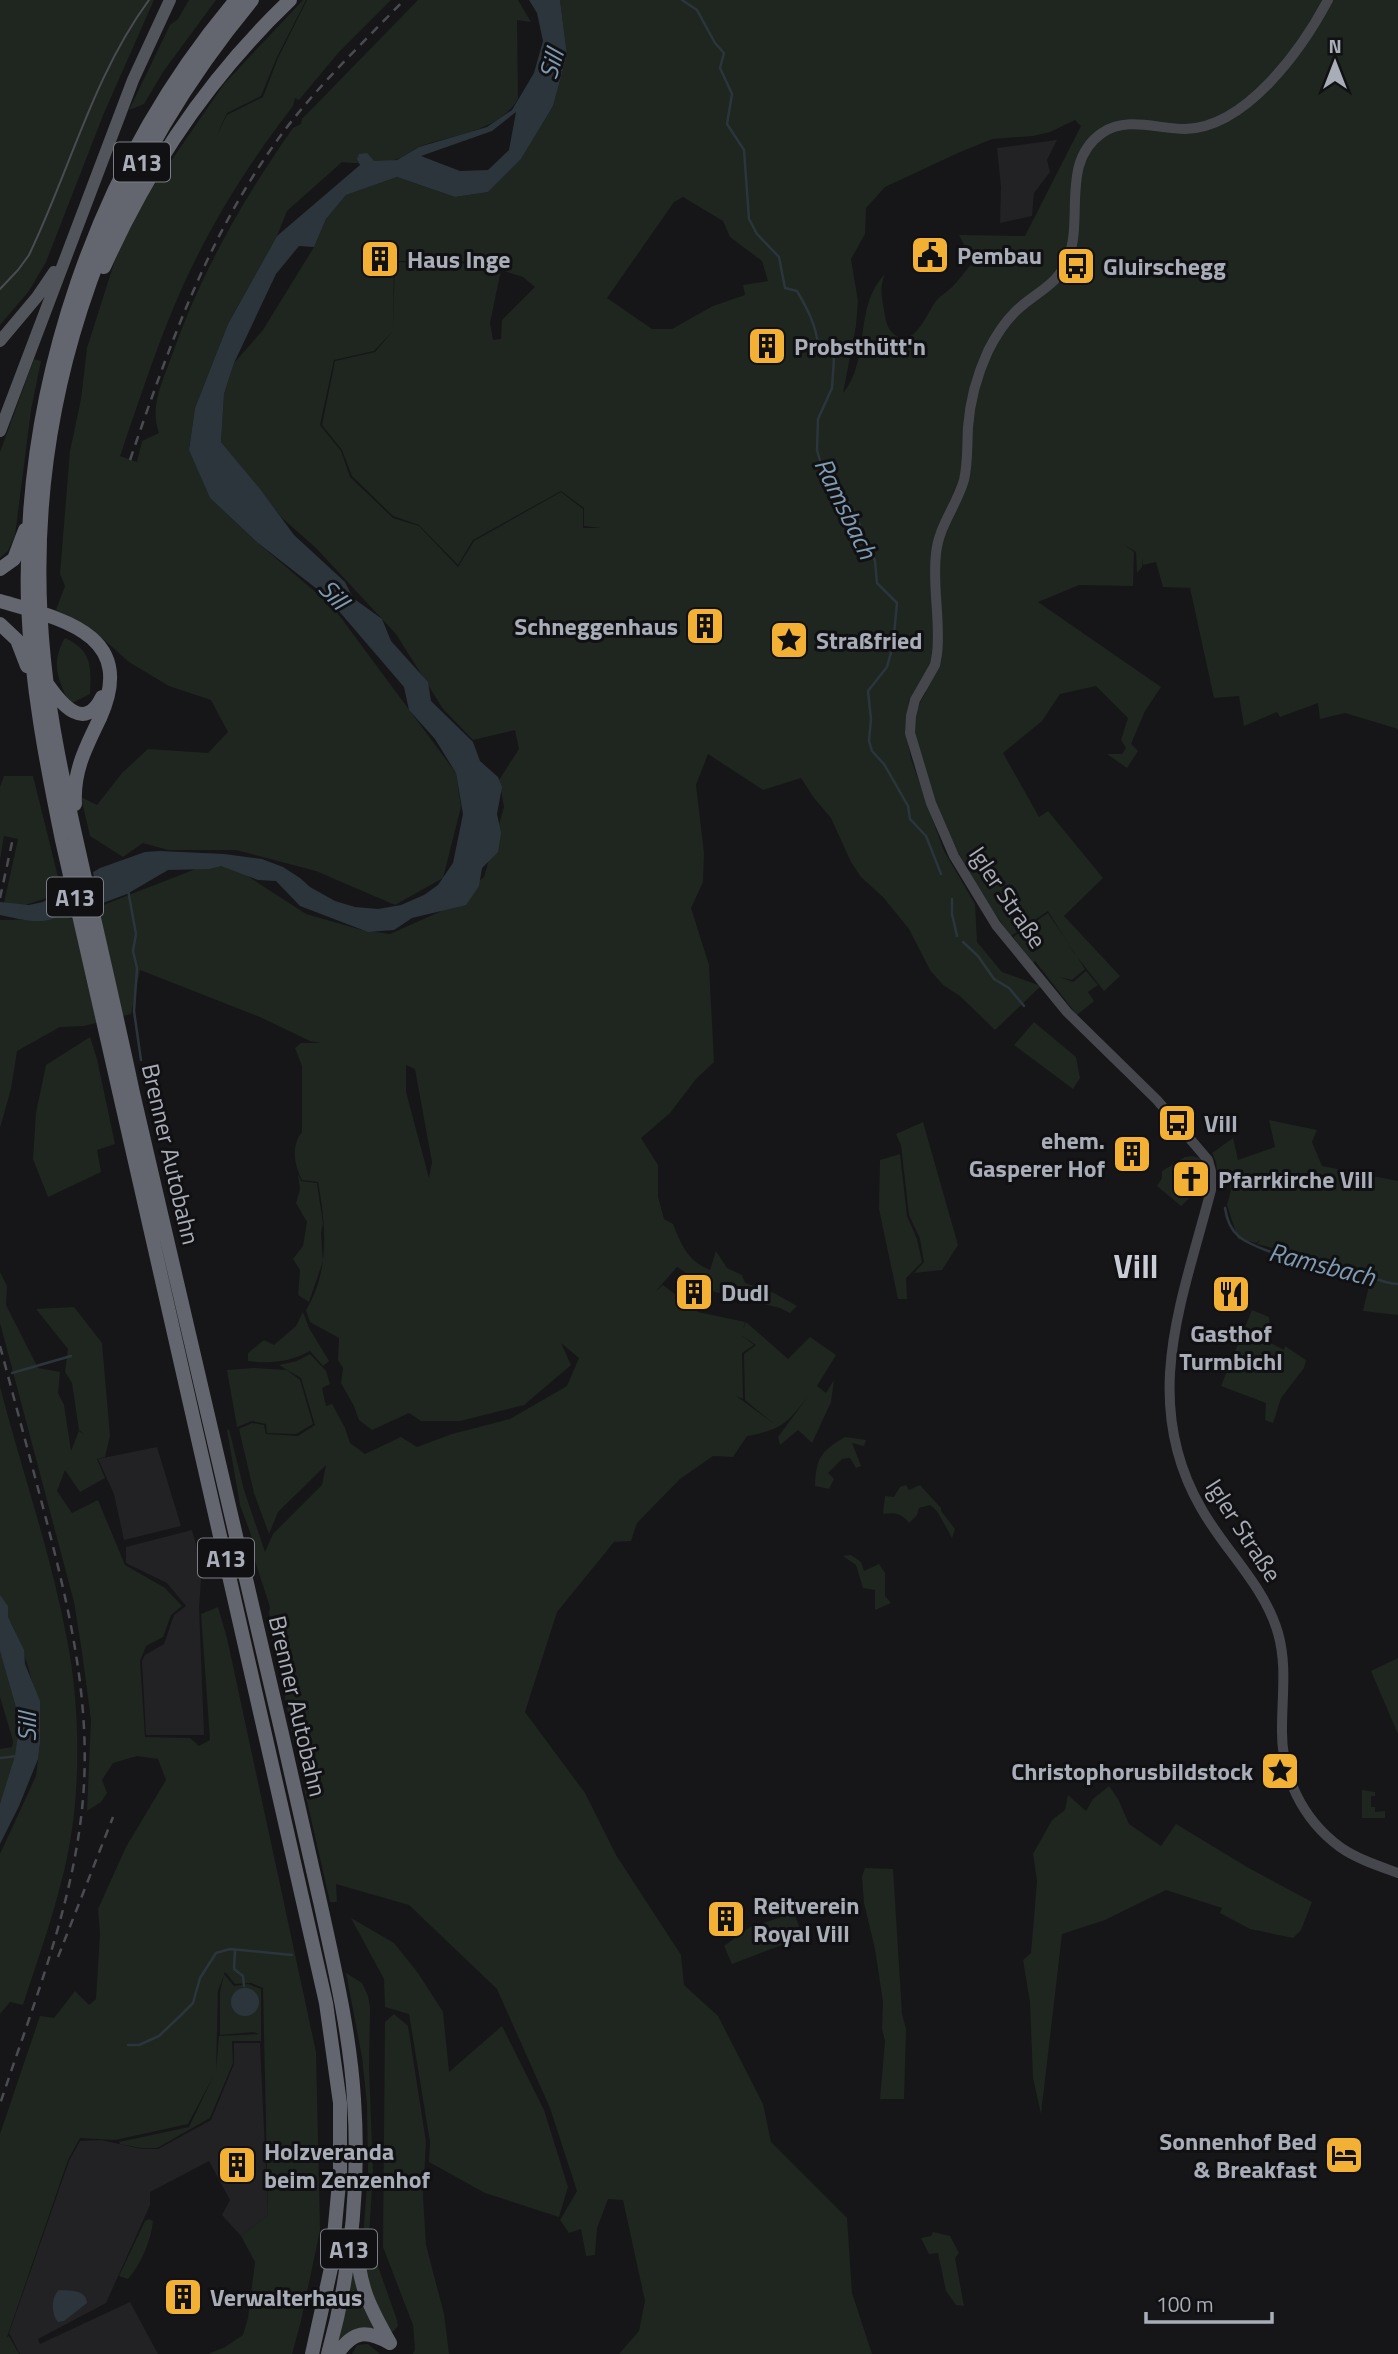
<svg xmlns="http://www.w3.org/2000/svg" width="1398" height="2354" viewBox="0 0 1398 2354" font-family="'Titillium Web',sans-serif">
  <rect width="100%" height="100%" fill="#161618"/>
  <path fill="#222225" d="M1057 140 1047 160 1050 172 1034 193 1032 216 1000 223 1001 187 997 148Z
    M157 1447 181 1526 124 1540 114 1494 98 1459Z
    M192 1530 202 1567 199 1607 204 1735H146L142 1661 145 1655 164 1644 174 1615 186 1606 167 1583 126 1563V1547Z
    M234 2043H260L268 2215 241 2236 222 2215 230 2200 209 2161 150 2192V2205L106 2303 38 2339 40 2344 130 2302 158 2354H20L9 2333 69 2161 80 2141 101 2140 142 2149H158L211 2120 234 2064Z"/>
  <path fill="#1e261f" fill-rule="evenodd" d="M0 0H154L104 113 46 262 29 291 0 325Z
    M189 0H216L163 72 144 104 129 110 170 25 178 19Z
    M303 0H306L277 57 261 96 227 113 216 137 227 115 263 97 278 58 307 0H391L339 52 299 100 295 98 293 106C245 168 203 236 173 309 153 357 137 407 120 456L137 462 142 441 159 433C149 406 163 381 172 355 201 273 243 199 293 128L301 124 302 119 418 0H518L531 22 517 20 518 99C498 132 455 134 421 146 413 149 406 156 397 159 384 164 356 164 342 162L287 211 277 236 228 324 195 408 189 449 210 498 258 543 333 607 456 773 461 807 443 878 395 905 316 871 236 850H168L143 843 123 857 90 836 81 797 97 805 122 773 148 749 208 753 228 732 211 700 169 686 129 662 94 631 56 610 65 586 60 574 70 451 81 399 87 348 116 257 142 203 224 84Z
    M560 0H1398V729L1345 713 1320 719 1318 703 1280 717 1277 712 1244 726 1239 696 1214 698 1190 588 1163 587 1156 562 1143 565V558L1142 567 1137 573 1136 552 1123 544 1134 552 1133 586 1079 585 1038 602 1161 687 1145 711 1131 744 1138 751 1127 768 1107 754H1122L1126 748 1121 740 1128 718 1096 686 1060 694 1042 721 1003 753 1039 817 1048 811 1103 878 1064 916 1120 976 1104 991 1074 953 1048 911 1011 936C972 883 942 828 923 764 919 749 912 732 915 716 917 708 922 699 926 692L916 689 909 701 905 729 911 759 944 851 975 904 977 942 1002 972 1041 986 995 1030 960 996 943 985 930 970 909 929 883 897 861 877 851 862 831 818 814 798 801 778 763 790 708 754 696 785 704 853 703 882 691 908 709 965 714 1062 696 1079 670 1113 641 1138 658 1165V1197L664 1219 673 1224C682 1246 687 1260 710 1270L716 1251 727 1268 742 1275 745 1283 774 1293 797 1306 790 1313 780 1308 715 1292 677 1267 656 1291 663 1285 698 1312 745 1322 743 1329 746 1322 788 1359 810 1337 836 1355 817 1386 826 1393 834 1380 831 1402 812 1443 798 1430 780 1445 778 1437 810 1394C787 1423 784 1429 747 1436L733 1457 713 1456 680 1479 637 1523 631 1541 614 1542 557 1612 525 1712 585 1793 616 1855 681 1955 684 1985 718 2016 763 2104 771 2142 847 2218 852 2293 872 2354H619L639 2331 645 2301 623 2200 608 2199 597 2228 595 2255 586 2256 581 2229 569 2233 560 2220 577 2191 550 2108 497 1989 409 1905 336 1884 337 1902H330L304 1788 306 1785 300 1750 294 1744 269 1613 270 1607 255 1561 251 1535 240 1505 227 1430 229 1429 244 1490 265 1552 273 1534 322 1485 326 1465 278 1512 269 1534 254 1493 239 1429 252 1423 264 1425 266 1434 298 1436 315 1425 301 1378 279 1365 297 1361 310 1354 326 1371 330 1384 322 1388 326 1406 332 1404 345 1428 350 1443 365 1454 401 1437 417 1447 452 1434 510 1419 567 1386 579 1358 561 1343 571 1365 524 1405 460 1421H421L409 1413 372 1430 359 1420 354 1406 341 1383 343 1368 338 1360 339 1338 310 1322 306 1310C330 1271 326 1225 318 1182L302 1180C294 1165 291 1145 302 1132V1066L295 1048 301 1043H321L310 1041 260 1017 140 970 131 1014 84 1026 60 1027 17 1051 11 1089 0 1128V920L45 919 88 911 211 863 243 873 306 914 362 930 390 934 446 909 484 877 504 807 499 780 519 749 515 730 473 740 443 709 396 634 316 548 282 518 221 442 224 394 234 363 263 330 314 247 326 219 346 195 397 177 455 197 488 192 521 159 553 106 567 55ZM1075 120 1081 126 1025 236 959 235 973 262C966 270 960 279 952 287 947 292 940 296 936 301 927 313 914 349 895 335 889 331 886 323 885 316 883 300 878 290 885 274 853 306 871 359 843 393L856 326 858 301 851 259 865 234 866 208 885 187 958 153 992 139 1033 136 1050 132ZM683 197 723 221 730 237 762 261 768 281 743 285 745 295 713 306 672 329H652L607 298 674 202ZM394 261H486L490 264 395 262 393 326ZM501 270 523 277 535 287 502 320 501 339 493 340 490 323ZM393 331 375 352 335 361 322 425 342 450 352 476 393 516 419 525 458 565 473 540 561 491 584 508V526L601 528H583V509L561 492 474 541 458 567 419 526 393 518 350 477 341 451 320 425 334 360 374 351ZM406 1065 415 1069 432 1162 429 1178 406 1092ZM741 1335 756 1345 744 1354 745 1400 774 1424 735 1395 743 1399 742 1353 754 1345Z
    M34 359 41 361 31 410 15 536 8 551 0 558V452Z
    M65 638C93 651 91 668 90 694L70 704C58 680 50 663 65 638Z
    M4 776H33L62 893 25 905 4 903 18 839 4 836 0 860V787Z
    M1048 913 1085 969 1072 980 1059 977 1073 982 1086 971 1098 985 1088 992 1094 1001 1077 1015 1035 961 1033 963 1013 937Z
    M1034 1022 1076 1057 1080 1078 1073 1089 1014 1045Z
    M90 1037 97 1059 115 1144 97 1150 101 1172 48 1197 33 1159 36 1113 46 1065Z
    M1269 1120 1317 1130 1312 1142 1322 1166 1398 1181V1315L1363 1311 1368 1290 1370 1266 1366 1273 1345 1267 1302 1264 1277 1252 1273 1248 1257 1244 1260 1240 1256 1243 1238 1239 1227 1205 1231 1190 1228 1179 1218 1177 1216 1162 1212 1153 1233 1138 1238 1160 1275 1147Z
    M923 1122 958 1245 942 1270 914 1273 924 1262 920 1239 909 1215 901 1145 896 1134Z
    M900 1154 907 1216 917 1239 922 1262 906 1278 907 1299H898L879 1209 880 1160Z
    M1193 1156 1202 1159 1205 1168 1206 1188 1193 1195 1181 1206 1157 1186 1162 1178V1171L1185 1157ZM1196 1166C1207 1184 1194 1191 1178 1194L1173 1185 1184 1177 1182 1173Z
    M298 1174 301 1181 317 1183 323 1224 321 1233 323 1261 309 1302 298 1295 300 1270 293 1259 303 1246 307 1222 296 1203 300 1189Z
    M0 1272 7 1286 6 1305 38 1368 60 1372 58 1393 64 1405 71 1451 79 1431 85 1435 79 1430 72 1383 65 1372 68 1349 36 1309 74 1307 102 1343 110 1436 105 1457 97 1459 105 1478 80 1492 65 1470 57 1491 72 1513 98 1500 125 1565 165 1588 182 1606 171 1615 163 1637 146 1646 140 1661 145 1737 190 1738 199 1746 210 1740 201 1614 218 1607 227 1638 316 2052 320 2230 301 2321 292 2354H208L225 2347 243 2335 248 2318 255 2262 241 2236 268 2215 263 1988 251 1983 235 1984 225 1972 224 1974 234 1986 248 1984 261 1989V2041H232L233 2063 210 2118 157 2148H141L120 2144 119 2142 189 2127 213 2077 188 2124 115 2140 80 2138 68 2160 7 2337 9 2336 19 2354H0V2134L40 2016 54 2018 75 1991 89 2005 96 1999 100 1934 98 1909 126 1847 166 1780 158 1759 137 1756 113 1763 102 1780 107 1793 101 1802 87 1811 91 1720 82 1652 74 1602 0 1323ZM224 1975 220 1992V2035L253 2032 259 2034 219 2036 216 2071 218 1991Z
    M1252 1310 1269 1317 1271 1336 1267 1341 1284 1350 1285 1346 1306 1360 1304 1368 1281 1398 1273 1423 1265 1420 1266 1403 1221 1386Z
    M303 1312 309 1328 329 1361 323 1366 310 1351C289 1362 272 1364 248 1361V1353L264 1340 274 1345 296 1326Z
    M254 1368 287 1370 300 1380 313 1424 296 1434 267 1433 266 1424 252 1421 237 1427 227 1370Z
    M0 1387C22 1471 51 1554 67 1639 78 1695 80 1758 74 1814 67 1880 43 1943 23 2005L10 2002 0 2014V1854L36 1776 40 1743 38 1703 27 1663 13 1627 0 1604Z
    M845 1437 866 1440 864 1446 852 1443 861 1466 856 1468 850 1458 842 1459 828 1473 834 1479 829 1489 815 1486C816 1458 821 1451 845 1437Z
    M906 1485 909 1490 920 1485 941 1508V1511L955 1529 952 1538 937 1511 930 1505 919 1508 917 1515 909 1523C902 1513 894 1512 883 1514L885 1496 894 1497 900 1487Z
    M851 1555 861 1562 864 1571 879 1564 885 1573V1596L891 1603 875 1610V1590L863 1588 856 1565 843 1556Z
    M0 1651C8 1672 16 1697 19 1719 22 1740 10 1784 0 1804V1749L12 1747 13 1741 0 1697Z
    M1398 1658V1734L1371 1671Z
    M1109 1786 1118 1799 1129 1824 1161 1846 1176 1824 1247 1867 1312 1902 1301 1930 1293 1938 1250 1929 1220 1913 1222 1908 1166 1890 1105 1920 1062 1934 1041 2114 1033 2078 1030 2002 1023 1960 1031 1953 1037 1881 1033 1854 1052 1820 1065 1810 1068 1795 1086 1811 1093 1799Z
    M1362 1790 1375 1792V1796H1371V1807H1375V1812L1385 1811V1818H1362Z
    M865 1868 893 1869 902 2014 906 2029 904 2099H880L885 2041 882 2029 883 2002 875 1949 864 1903 862 1877Z
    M794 1913 803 1937 732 1964 724 1946 750 1927Z
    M351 1918 394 1943 418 1973 443 2012 449 2072 502 2026 544 2110 568 2187 559 2217 485 2193 429 2162 430 2142 409 2014 385 2007 384 1979Z
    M346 1973 362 1983 368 1996 370 2008 369 2067 373 2173 369 2235 374 2255 397 2320 398 2326 393 2332 388 2330 374 2308 362 2252 368 2171 367 2104 362 2057Z
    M394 2014 408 2026 426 2142 423 2196 426 2245 444 2314 449 2354H413L415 2349 413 2325 383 2247 385 2022Z
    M149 2219 153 2221C151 2241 141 2264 128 2279L119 2276 145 2221Z
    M933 2232 950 2236 959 2253 955 2258 964 2306 956 2305 946 2291 938 2253 929 2254 921 2238 931 2236Z
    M354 2260 382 2335 337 2346Z
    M368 2344 380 2354H352L357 2345Z"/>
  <path fill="#2c353c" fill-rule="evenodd" d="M529 0H560L567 55 553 106 521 159 488 192 455 197 397 177 346 195 326 219 314 247 299 246 276 274 234 363 224 394 221 442 260 489 294 535 345 582 353 598 382 619 391 641 428 682 431 701 473 742 480 761 498 777 502 787 497 814 501 833 498 852 482 868 479 886 466 905 412 918 394 930 368 932 300 906 276 881 258 880 221 866 209 869 168 870 127 894 68 916 62 914C44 927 21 919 0 915V902L29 905 43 902 100 868 145 852 160 851 224 854 262 859 283 867 300 878 310 887 335 901 355 907 378 909 401 905 424 895 438 885 453 863 463 814 456 773 435 739 409 710 404 687 326 596 258 543 210 498 189 450 195 408 228 324 277 236 360 165 357 159 359 154 367 153 374 161 397 160 419 147 487 127 512 110 534 73 543 41 537 13ZM516 112 509 150 488 170 460 171 421 156 492 131Z
    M0 1595 8 1606V1617L24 1650 25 1664 40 1701V1743L38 1759 19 1806 0 1844V1804L15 1756 20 1721 0 1651Z
    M231 2002a14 14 0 1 1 28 0a14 14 0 1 1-28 0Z
    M59 2290C70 2291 86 2289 87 2303L64 2321 58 2322C51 2314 51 2297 59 2290Z"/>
  <path fill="#161618" d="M92 868 101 908 70 919 62 886Z"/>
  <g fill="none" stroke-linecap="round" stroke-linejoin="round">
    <path stroke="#2c353c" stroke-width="2.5" d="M682 0 697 10 715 43 724 53 720 68 732 94 727 124 744 150 749 219 757 234 779 257 785 288 797 291C807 308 816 325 818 345L834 358 832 388 818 419 817 450 821 464 853 509 875 561 877 583 897 603 893 645 887 667 868 691 871 719 869 741 872 751 884 764 908 806 910 819 926 836 941 874
      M128 890 136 934 133 951 137 968 134 1011 141 1060
      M952 899V914L957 936
      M963 942 978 956 994 979 1009 988 1024 1006
      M1225 1208C1229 1236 1244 1242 1268 1251 1279 1255 1291 1262 1303 1265 1317 1267 1332 1266 1346 1269 1365 1272 1380 1284 1398 1284
      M12 1373 71 1356
      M0 1758 18 1756
      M235 1950 234 1969 243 1976 244 1986
      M128 2045H139L159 2036 181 2015 193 2003 200 1978 216 1953 230 1949 292 1955"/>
    <path stroke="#45474d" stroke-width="10" d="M1328 0C1302 49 1246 128 1185 129 1157 129 1127 116 1102 133 1061 161 1083 217 1069 256 1058 287 1036 291 1015 312 1004 323 995 337 988 351 977 375 970 400 968 427 967 445 968 463 964 480 957 505 938 527 936 554 932 587 941 621 937 654L935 665 915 700 911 716 910 733 931 803 954 856 996 925 1067 1012 1157 1100 1208 1160 1211 1171V1190C1183 1299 1139 1400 1201 1508 1225 1551 1264 1585 1278 1633 1287 1664 1282 1696 1282 1728 1281 1775 1302 1819 1340 1847 1357 1859 1379 1866 1398 1873"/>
    <path stroke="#53555c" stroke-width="12" d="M0 341 37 297 54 272
      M0 431 133 80 170 0"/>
    <path stroke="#63666e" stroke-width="14" d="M236 0C96 166 22 387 28 604 31 683 46 762 62 840L326 2003 340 2103V2172L331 2268 312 2354
      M252 0C98 186 19 418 44 660 51 730 67 798 82 865 99 941 117 1017 133 1093 182 1308 232 1523 283 1738 296 1794 308 1850 321 1906 335 1970 350 2034 354 2099 360 2185 351 2271 328 2354
      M104 267C149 166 210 76 290 0
      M0 569 14 559 25 530
      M0 601C62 619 138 634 100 718 86 747 73 771 75 804
      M0 624 17 640 27 666
      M48 685C62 705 85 732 102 697
      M357 2243C358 2285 370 2308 390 2343
      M337 2354C354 2330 366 2330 390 2343"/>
    <path stroke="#4a4c52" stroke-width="2" d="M0 289 18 270 29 255C70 170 93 76 149 0"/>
    <path stroke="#4a4c52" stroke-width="2.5" stroke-dasharray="9 7" stroke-linecap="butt" d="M130 460C169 347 206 240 276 142 313 90 360 46 404 0
      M0 898 13 838
      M0 1346C15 1402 30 1458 45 1515 71 1615 94 1714 81 1818 69 1916 31 2011 0 2104
      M58 1957 113 1817"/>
  </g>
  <defs>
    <symbol id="civic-square" viewBox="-11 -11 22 22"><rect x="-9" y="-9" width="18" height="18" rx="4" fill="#f2b134" stroke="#111113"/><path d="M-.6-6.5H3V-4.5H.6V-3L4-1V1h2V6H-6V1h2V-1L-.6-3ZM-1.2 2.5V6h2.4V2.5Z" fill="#111"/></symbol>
    <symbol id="building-square" viewBox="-11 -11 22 22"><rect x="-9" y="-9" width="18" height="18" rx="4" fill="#f2b134" stroke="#111113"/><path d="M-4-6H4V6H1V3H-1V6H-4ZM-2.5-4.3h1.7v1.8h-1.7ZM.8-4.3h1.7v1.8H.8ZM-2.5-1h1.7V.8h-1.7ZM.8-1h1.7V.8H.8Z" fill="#111"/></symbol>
    <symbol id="bus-square" viewBox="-11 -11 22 22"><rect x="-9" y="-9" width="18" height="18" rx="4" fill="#f2b134" stroke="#111113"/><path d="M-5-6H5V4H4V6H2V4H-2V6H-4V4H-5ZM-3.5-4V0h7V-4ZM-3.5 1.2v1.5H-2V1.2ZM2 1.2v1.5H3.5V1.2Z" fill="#111"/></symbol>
    <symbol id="sight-square" viewBox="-11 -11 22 22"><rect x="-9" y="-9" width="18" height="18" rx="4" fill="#f2b134" stroke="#111113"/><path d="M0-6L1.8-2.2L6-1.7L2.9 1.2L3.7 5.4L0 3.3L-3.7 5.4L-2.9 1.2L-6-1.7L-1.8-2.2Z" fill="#111"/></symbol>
    <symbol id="church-square" viewBox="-11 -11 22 22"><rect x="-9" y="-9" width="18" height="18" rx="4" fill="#f2b134" stroke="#111113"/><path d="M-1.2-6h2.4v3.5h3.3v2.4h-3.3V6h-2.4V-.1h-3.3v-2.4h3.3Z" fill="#111"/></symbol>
    <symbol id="restaurant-square" viewBox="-11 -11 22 22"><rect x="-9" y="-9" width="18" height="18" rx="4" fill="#f2b134" stroke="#111113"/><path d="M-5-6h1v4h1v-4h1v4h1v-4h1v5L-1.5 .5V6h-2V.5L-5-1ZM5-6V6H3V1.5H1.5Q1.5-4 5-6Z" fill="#111"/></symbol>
    <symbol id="hotel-square" viewBox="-11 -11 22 22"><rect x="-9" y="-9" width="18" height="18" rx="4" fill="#f2b134" stroke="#111113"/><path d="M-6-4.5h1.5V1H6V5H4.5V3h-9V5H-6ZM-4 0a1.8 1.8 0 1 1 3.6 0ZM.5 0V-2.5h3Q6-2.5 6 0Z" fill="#111"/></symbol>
  </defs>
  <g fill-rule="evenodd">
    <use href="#civic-square" x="908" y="233" width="44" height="44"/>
    <use href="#building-square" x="358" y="237" width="44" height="44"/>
    <use href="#bus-square" x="1054" y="244" width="44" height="44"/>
    <use href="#building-square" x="745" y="324" width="44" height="44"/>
    <use href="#building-square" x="683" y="604" width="44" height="44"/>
    <use href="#sight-square" x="767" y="618" width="44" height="44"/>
    <use href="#bus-square" x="1155" y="1101" width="44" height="44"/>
    <use href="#building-square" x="1110" y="1132" width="44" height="44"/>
    <use href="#church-square" x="1169" y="1157" width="44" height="44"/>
    <use href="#building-square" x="672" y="1270" width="44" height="44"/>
    <use href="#restaurant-square" x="1209" y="1272" width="44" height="44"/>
    <use href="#sight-square" x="1258" y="1749" width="44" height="44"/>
    <use href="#building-square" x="704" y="1897" width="44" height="44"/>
    <use href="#hotel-square" x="1322" y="2133" width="44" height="44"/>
    <use href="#building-square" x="215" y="2143" width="44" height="44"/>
    <use href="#building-square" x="161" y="2275" width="44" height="44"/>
  </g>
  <g text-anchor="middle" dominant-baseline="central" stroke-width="6" stroke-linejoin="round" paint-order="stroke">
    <g fill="#111113" stroke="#7b7e86" stroke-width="2">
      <rect x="114" y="142.5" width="56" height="39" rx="5"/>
      <rect x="47" y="877.5" width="56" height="39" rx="5"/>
      <rect x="198" y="1538.5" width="56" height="39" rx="5"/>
      <rect x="321" y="2229.5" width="56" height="39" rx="5"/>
    </g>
    <g font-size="23" font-weight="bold" fill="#a8adb8">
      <text x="142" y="162">A13</text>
      <text x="75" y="897">A13</text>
      <text x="226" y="1558">A13</text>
      <text x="349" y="2249">A13</text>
    </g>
    <g font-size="24" font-weight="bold" fill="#a8adb8" stroke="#111113" text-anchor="start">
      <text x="957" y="255">Pembau</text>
      <text x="407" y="259">Haus Inge</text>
      <text x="1103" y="266">Gluirschegg</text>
      <text x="794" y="346">Probsthütt'n</text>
      <text x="678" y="626" text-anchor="end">Schneggenhaus</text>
      <text x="816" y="640">Straßfried</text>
      <text x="1204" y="1123">Vill</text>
      <text x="1105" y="1140" text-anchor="end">ehem.<tspan x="1105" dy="28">Gasperer Hof</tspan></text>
      <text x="1218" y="1179">Pfarrkirche Vill</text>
      <text x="721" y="1292">Dudl</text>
      <text x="1231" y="1333" text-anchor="middle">Gasthof<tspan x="1231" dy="28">Turmbichl</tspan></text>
      <text x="1253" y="1771" text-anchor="end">Christophorusbildstock</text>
      <text x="753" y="1905">Reitverein<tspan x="753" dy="28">Royal Vill</tspan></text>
      <text x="1317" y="2141" text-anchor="end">Sonnenhof Bed<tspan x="1317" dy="28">&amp; Breakfast</tspan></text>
      <text x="264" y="2151">Holzveranda<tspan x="264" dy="28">beim Zenzenhof</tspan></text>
      <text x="210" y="2297">Verwalterhaus</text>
    </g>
    <g font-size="24" fill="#a8adb8" stroke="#111113">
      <text transform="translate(1008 897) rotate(56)">Igler Straße</text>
      <text transform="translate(171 1154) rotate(77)">Brenner Autobahn</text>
      <text transform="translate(1244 1530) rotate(57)">Igler Straße</text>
      <text transform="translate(298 1706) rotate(77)">Brenner Autobahn</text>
    </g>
    <g font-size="26" font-style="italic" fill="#7f9bb3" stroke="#111113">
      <text transform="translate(551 64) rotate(-74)">Sill</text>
      <text transform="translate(846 508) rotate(64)">Ramsbach</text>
      <text transform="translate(334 594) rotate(47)">Sill</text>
      <text transform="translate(1322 1264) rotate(14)">Ramsbach</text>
      <text transform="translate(26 1727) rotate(-90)">Sill</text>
    </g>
    <g font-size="32" font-weight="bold" fill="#c9ccd4" stroke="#111113">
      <text x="1136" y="1266">Vill</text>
    </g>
  </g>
  <g transform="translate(1335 63)" stroke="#111113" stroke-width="5" paint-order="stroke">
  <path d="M0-5L12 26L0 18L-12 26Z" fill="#a8adb8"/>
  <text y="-10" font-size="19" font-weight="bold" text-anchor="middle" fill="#a8adb8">N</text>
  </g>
  <path d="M1146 2312v10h126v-10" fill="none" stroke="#a8adb8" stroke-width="3.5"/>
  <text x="1156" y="2312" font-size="21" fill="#a8adb8" stroke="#111113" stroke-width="5" paint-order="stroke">100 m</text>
</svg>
